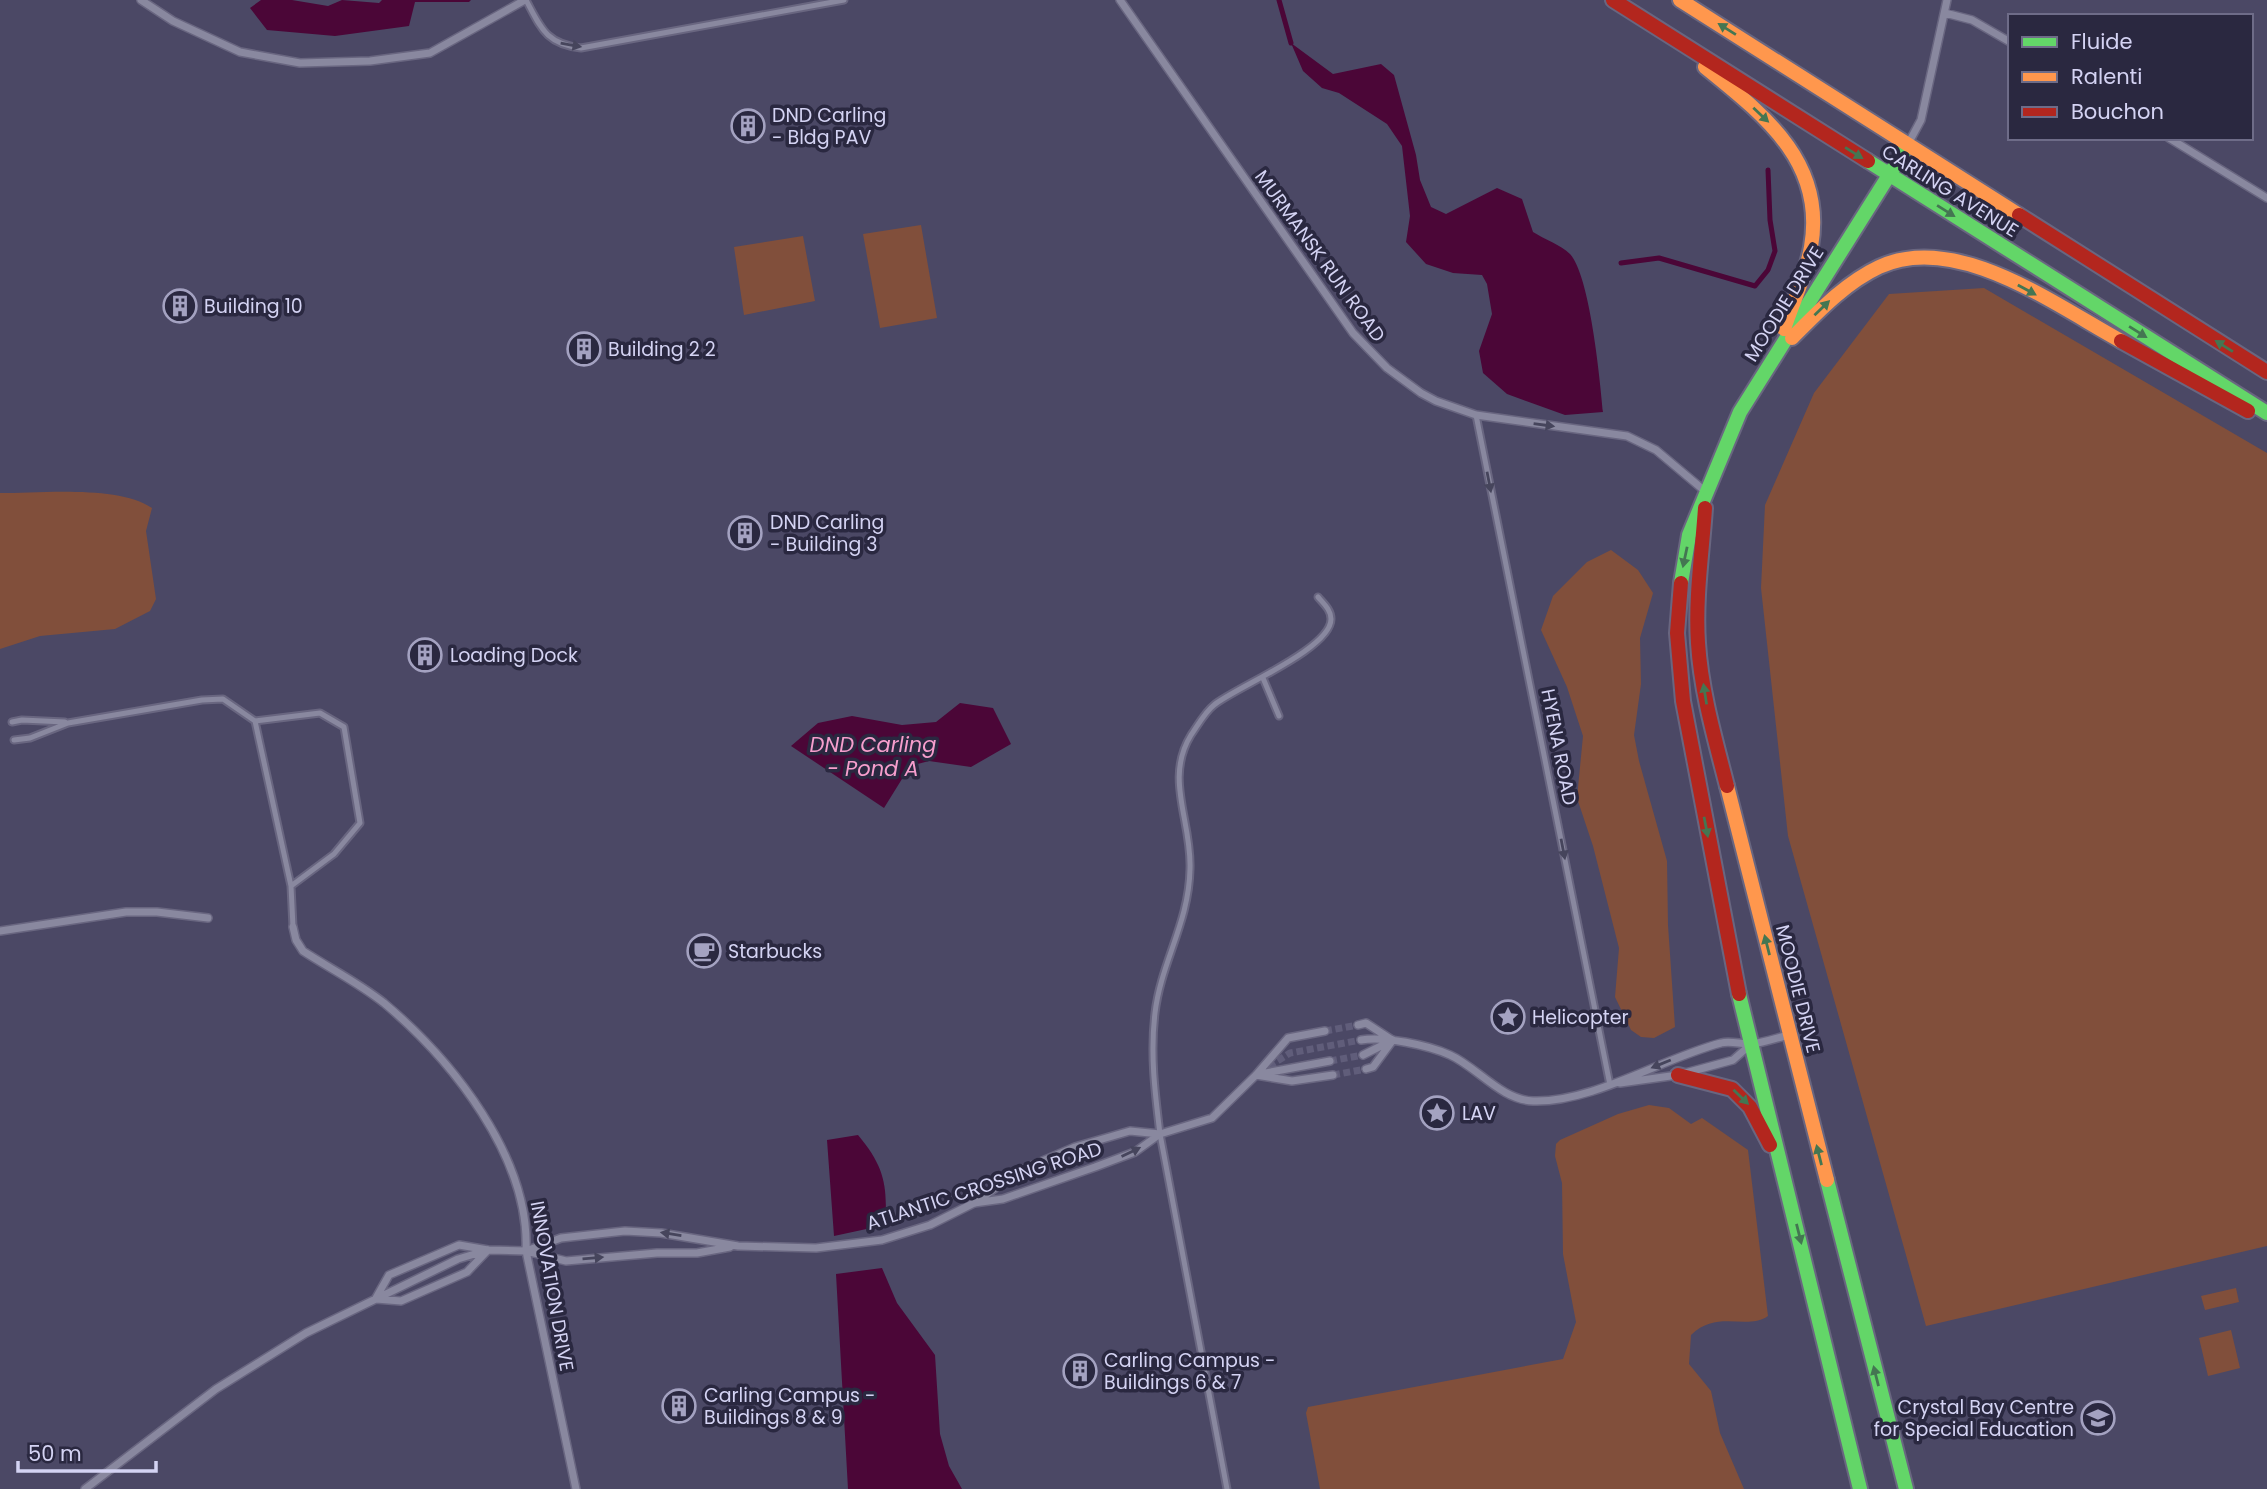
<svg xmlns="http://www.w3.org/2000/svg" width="2267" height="1489" viewBox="0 0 2267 1489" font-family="Poppins,sans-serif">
  <rect width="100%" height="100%" fill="#4b4865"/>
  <path fill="#814f3b" d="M921 225 937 318 880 328 863 234Z
    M803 236 815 301 744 315 734 247Z
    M1984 288 2267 453V1246L1926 1326 1788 836 1761 588 1765 505 1814 393 1889 294Z
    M0 493C41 493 119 485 152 508L146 531 156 599 150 611 115 629 40 636 0 649Z
    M1611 550 1638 570 1653 593 1640 638 1641 684 1634 735 1639 761 1667 861 1668 925 1675 1027 1654 1038 1641 1037 1631 1030 1615 997 1619 948 1593 846 1577 798 1583 736 1567 687 1541 630 1553 596 1587 562Z
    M1649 1105 1669 1108 1691 1124 1702 1118 1748 1150 1768 1316C1746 1331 1718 1309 1691 1335L1689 1364 1711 1391 1720 1433 1744 1489H1320L1306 1413 1308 1407 1563 1359 1576 1322 1563 1254 1562 1183 1555 1156 1556 1144 1560 1140 1618 1114Z
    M2236 1288 2239 1302 2205 1310 2201 1296Z
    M2231 1330 2240 1368 2208 1376 2199 1338Z"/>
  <path fill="#4b0637" d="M261 0H292L328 6 342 0 379 3 382 0H471L469 2H415L409 26 335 36 267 30 250 8Z
    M1291 43 1333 74 1381 64 1394 75 1416 155 1420 180 1431 207 1446 214 1497 188 1522 199 1533 232C1544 239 1561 245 1570 254 1590 276 1600 379 1603 412L1565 415 1507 394 1483 373 1479 351 1492 314 1487 284 1482 275 1453 273 1426 264 1406 242 1410 216 1402 146 1387 124 1339 93 1322 88 1303 71Z
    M960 703 993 708 1011 744 971 767 929 761 910 766 884 808 791 746 818 723 852 716 902 725 936 722Z
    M858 1135C884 1166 888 1185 885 1225L834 1236 827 1140Z
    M882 1268 897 1303 935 1355 940 1434 949 1466 962 1489H848L836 1274Z"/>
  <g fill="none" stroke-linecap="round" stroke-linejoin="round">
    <path stroke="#4b0637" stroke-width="5" d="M1279 0 1291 43
      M1621 263 1659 258 1755 286 1768 270 1775 251 1770 220 1768 170"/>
    <path stroke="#605d7a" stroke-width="7" stroke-dasharray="7 3.5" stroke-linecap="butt" d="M1325 1031 1358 1025
      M1330 1061 1363 1055
      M1260 1072 1290 1053 1361 1040
      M1333 1075 1366 1069"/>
    <defs>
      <path id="lane" d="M526 0C541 28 546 44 581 48L844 0
        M1476 415 1610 1085
        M1263 678 1279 716
        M12 722 22 720 65 722
        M14 740 30 738 68 723 202 700 223 699 255 721
        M291 886 255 721 320 713 344 727 360 823 334 854 291 886 293 927
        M1227 1489 1160 1134C1155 1093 1150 1054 1155 1013 1161 962 1189 923 1190 869 1192 821 1164 779 1191 735 1198 725 1205 712 1214 705 1236 687 1331 649 1331 619 1331 610 1324 604 1318 597"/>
      <path id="street" d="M141 0 173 21 240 52 300 63 370 61 430 53 525 0
        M1120 0 1353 333 1387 368 1421 393 1436 401 1476 415 1627 436 1656 450 1706 492
        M1945 13 1972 20 2010 42
        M2169 138 2267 198
        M1908 144 1921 120 1947 0
        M293 927 296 940 303 951C329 968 359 983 384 1003 452 1060 530 1157 526 1251L576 1489
        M0 931 126 912H157L208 918
        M1358 1025 1366 1023 1392 1040
        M1361 1040C1384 1036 1428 1045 1450 1055 1477 1067 1501 1100 1533 1101 1592 1103 1663 1058 1721 1043 1731 1040 1742 1045 1753 1044 1765 1042 1777 1038 1789 1035
        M1363 1055 1389 1042
        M1366 1069 1373 1067 1393 1040
        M1260 1074 1330 1061
        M1256 1075 1292 1081 1333 1075
        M1620 1083 1678 1075 1733 1060 1750 1045
        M975 1203 1017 1172 1075 1147 1130 1131 1160 1134
        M526 1251 561 1238 625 1231 661 1233 738 1246 816 1248 882 1240 930 1225 974 1203 1003 1199 1095 1167 1135 1152 1160 1134 1212 1118 1256 1075 1288 1038 1325 1031
        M376 1298 389 1275 459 1245 488 1250 526 1251 566 1261 657 1253H697L730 1247
        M376 1299 401 1301 467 1272 488 1250
        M85 1489 216 1389 306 1333 458 1259 488 1250"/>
      <path id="fast" d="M1868 161 2267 413
        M1681 583 1689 535 1740 412 1908 145
        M1739 994 1860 1489
        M1827 1180 1906 1489"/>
      <path id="slow" d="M1680 0 2019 215
        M1705 67C1764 115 1826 162 1811 247 1806 275 1793 302 1784 329
        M1792 338C1818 312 1845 283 1879 267 1956 231 2055 305 2121 341
        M1727 786 1827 1180"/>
      <path id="jam" d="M1613 0 1868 161
        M2019 215 2267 372
        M2121 341 2248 411
        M1705 508C1702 553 1695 598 1698 643 1701 691 1715 739 1727 786
        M1681 583 1677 633 1683 701 1739 994
        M1678 1075 1732 1089 1750 1107 1770 1145"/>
    </defs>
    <use href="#lane" stroke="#696680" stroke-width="9"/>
    <use href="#street" stroke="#696680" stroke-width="10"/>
    <use href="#fast" stroke="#696680" stroke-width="18"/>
    <use href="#slow" stroke="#696680" stroke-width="18"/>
    <use href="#jam" stroke="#696680" stroke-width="18"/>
    <use href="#lane" stroke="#89889f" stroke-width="5"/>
    <use href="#street" stroke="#89889f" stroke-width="7"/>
    <use href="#fast" stroke="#63d668" stroke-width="14"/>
    <use href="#slow" stroke="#ff974d" stroke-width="14"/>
    <use href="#jam" stroke="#b3261e" stroke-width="14"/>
  </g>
  <defs><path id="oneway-solid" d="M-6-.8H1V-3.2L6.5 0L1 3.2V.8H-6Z" transform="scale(1.75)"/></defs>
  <g fill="#447652">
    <use href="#oneway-solid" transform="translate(1727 29) rotate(-148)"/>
    <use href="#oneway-solid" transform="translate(1761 115) rotate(43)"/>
    <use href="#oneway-solid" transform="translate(1854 153) rotate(32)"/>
    <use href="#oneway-solid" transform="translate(1946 211) rotate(32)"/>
    <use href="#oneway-solid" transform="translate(2027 290) rotate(29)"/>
    <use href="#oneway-solid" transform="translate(1822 308) rotate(-44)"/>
    <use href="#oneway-solid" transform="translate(2138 332) rotate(32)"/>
    <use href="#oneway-solid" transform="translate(2224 346) rotate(-148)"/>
    <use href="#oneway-solid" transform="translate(1685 557) rotate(102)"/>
    <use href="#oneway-solid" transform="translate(1705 694) rotate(-99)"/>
    <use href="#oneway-solid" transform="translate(1706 827) rotate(79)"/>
    <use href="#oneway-solid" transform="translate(1767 945) rotate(-104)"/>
    <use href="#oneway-solid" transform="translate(1741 1097) rotate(44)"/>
    <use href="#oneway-solid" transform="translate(1819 1155) rotate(-104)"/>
    <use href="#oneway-solid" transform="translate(1799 1234) rotate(76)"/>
    <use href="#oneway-solid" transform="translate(1876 1376) rotate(-104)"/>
  </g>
  <g fill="#46455c">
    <use href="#oneway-solid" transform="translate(571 45) rotate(10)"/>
    <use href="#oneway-solid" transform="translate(1544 425) rotate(8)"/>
    <use href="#oneway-solid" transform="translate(1489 482) rotate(79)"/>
    <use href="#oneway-solid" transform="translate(1563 849) rotate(79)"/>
    <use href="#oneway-solid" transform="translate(1661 1064) rotate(158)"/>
    <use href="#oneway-solid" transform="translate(1131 1152) rotate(-26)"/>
    <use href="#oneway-solid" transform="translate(671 1234) rotate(-171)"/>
    <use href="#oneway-solid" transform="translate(593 1258) rotate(-5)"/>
  </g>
  <defs>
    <symbol id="building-ring" viewBox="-11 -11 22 22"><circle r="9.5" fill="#2a2840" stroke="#a4a2c1" stroke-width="1.5"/><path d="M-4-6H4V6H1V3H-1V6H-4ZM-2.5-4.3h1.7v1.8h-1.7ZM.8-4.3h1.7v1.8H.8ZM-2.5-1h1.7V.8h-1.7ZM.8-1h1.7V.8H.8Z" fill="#a4a2c1"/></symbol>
    <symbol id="cafe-ring" viewBox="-11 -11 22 22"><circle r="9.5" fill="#2a2840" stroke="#a4a2c1" stroke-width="1.5"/><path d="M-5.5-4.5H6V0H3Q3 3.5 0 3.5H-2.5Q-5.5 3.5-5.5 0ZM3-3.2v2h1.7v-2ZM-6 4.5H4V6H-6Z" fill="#a4a2c1"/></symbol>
    <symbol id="sight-ring" viewBox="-11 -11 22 22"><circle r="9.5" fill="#2a2840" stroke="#a4a2c1" stroke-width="1.5"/><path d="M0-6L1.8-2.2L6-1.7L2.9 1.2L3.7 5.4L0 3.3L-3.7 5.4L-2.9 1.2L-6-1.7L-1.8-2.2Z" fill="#a4a2c1"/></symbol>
    <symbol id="school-ring" viewBox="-11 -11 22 22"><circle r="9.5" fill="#2a2840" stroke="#a4a2c1" stroke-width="1.5"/><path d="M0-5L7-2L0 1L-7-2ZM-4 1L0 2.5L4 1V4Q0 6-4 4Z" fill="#a4a2c1"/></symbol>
  </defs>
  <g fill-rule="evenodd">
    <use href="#building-ring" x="729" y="107" width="38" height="38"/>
    <use href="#building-ring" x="161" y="287" width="38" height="38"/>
    <use href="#building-ring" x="565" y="330" width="38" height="38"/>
    <use href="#building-ring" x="726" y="514" width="38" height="38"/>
    <use href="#building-ring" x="406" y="636" width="38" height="38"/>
    <use href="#cafe-ring" x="685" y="932" width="38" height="38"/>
    <use href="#sight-ring" x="1489" y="998" width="38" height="38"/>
    <use href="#sight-ring" x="1418" y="1094" width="38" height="38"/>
    <use href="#building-ring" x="1061" y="1352" width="38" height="38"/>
    <use href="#building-ring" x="660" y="1387" width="38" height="38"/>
    <use href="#school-ring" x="2079" y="1399" width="38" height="38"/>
  </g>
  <g text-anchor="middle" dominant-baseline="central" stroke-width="7" stroke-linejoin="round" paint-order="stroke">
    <g font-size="19" fill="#d4d3f3" stroke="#2a2840" text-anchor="start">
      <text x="772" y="115">DND Carling<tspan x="772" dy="22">- Bldg PAV</tspan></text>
      <text x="204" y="306">Building 10</text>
      <text x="608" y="349">Building 2 2</text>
      <text x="770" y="522">DND Carling<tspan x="770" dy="22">- Building 3</tspan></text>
      <text x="450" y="655">Loading Dock</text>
      <text x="728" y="951">Starbucks</text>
      <text x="1532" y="1017">Helicopter</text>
      <text x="1462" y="1113">LAV</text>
      <text x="1104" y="1360">Carling Campus -<tspan x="1104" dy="22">Buildings 6 &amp; 7</tspan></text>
      <text x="704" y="1395">Carling Campus -<tspan x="704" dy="22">Buildings 8 &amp; 9</tspan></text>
      <text x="2074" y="1407" text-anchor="end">Crystal Bay Centre<tspan x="2074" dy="22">for Special Education</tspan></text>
    </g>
    <g font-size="19" fill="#d4d3f3" stroke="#2a2840">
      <text transform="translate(1950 191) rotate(32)">CARLING AVENUE</text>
      <text transform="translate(1320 256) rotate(54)">MURMANSK RUN ROAD</text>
      <text transform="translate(1784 304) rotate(-58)">MOODIE DRIVE</text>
      <text transform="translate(1559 747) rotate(79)">HYENA ROAD</text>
      <text transform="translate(1798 989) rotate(76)">MOODIE DRIVE</text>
      <text transform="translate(984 1186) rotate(-18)">ATLANTIC CROSSING ROAD</text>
      <text transform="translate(552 1286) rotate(80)">INNOVATION DRIVE</text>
    </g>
    <g font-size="21" font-style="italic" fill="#f69ecd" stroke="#2a2840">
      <text x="873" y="744">DND Carling<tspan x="873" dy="24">- Pond A</tspan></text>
    </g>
  </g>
  <rect x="2008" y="14" width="245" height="126" fill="#2a2840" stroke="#6e6c88" stroke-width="2"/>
  <rect x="2022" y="37" width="35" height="10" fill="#63d668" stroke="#6e6c88" stroke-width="2"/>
  <text x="2071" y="49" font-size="21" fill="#d4d3f3">Fluide</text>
  <rect x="2022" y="72" width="35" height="10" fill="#ff974d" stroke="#6e6c88" stroke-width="2"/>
  <text x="2071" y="84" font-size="21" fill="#d4d3f3">Ralenti</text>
  <rect x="2022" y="107" width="35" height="10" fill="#b3261e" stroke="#6e6c88" stroke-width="2"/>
  <text x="2071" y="119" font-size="21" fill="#d4d3f3">Bouchon</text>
  <path d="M18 1461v10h138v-10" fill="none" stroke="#d4d3f3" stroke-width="3.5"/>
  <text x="28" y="1461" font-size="21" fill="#d4d3f3" stroke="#2a2840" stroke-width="5" paint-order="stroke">50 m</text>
</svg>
